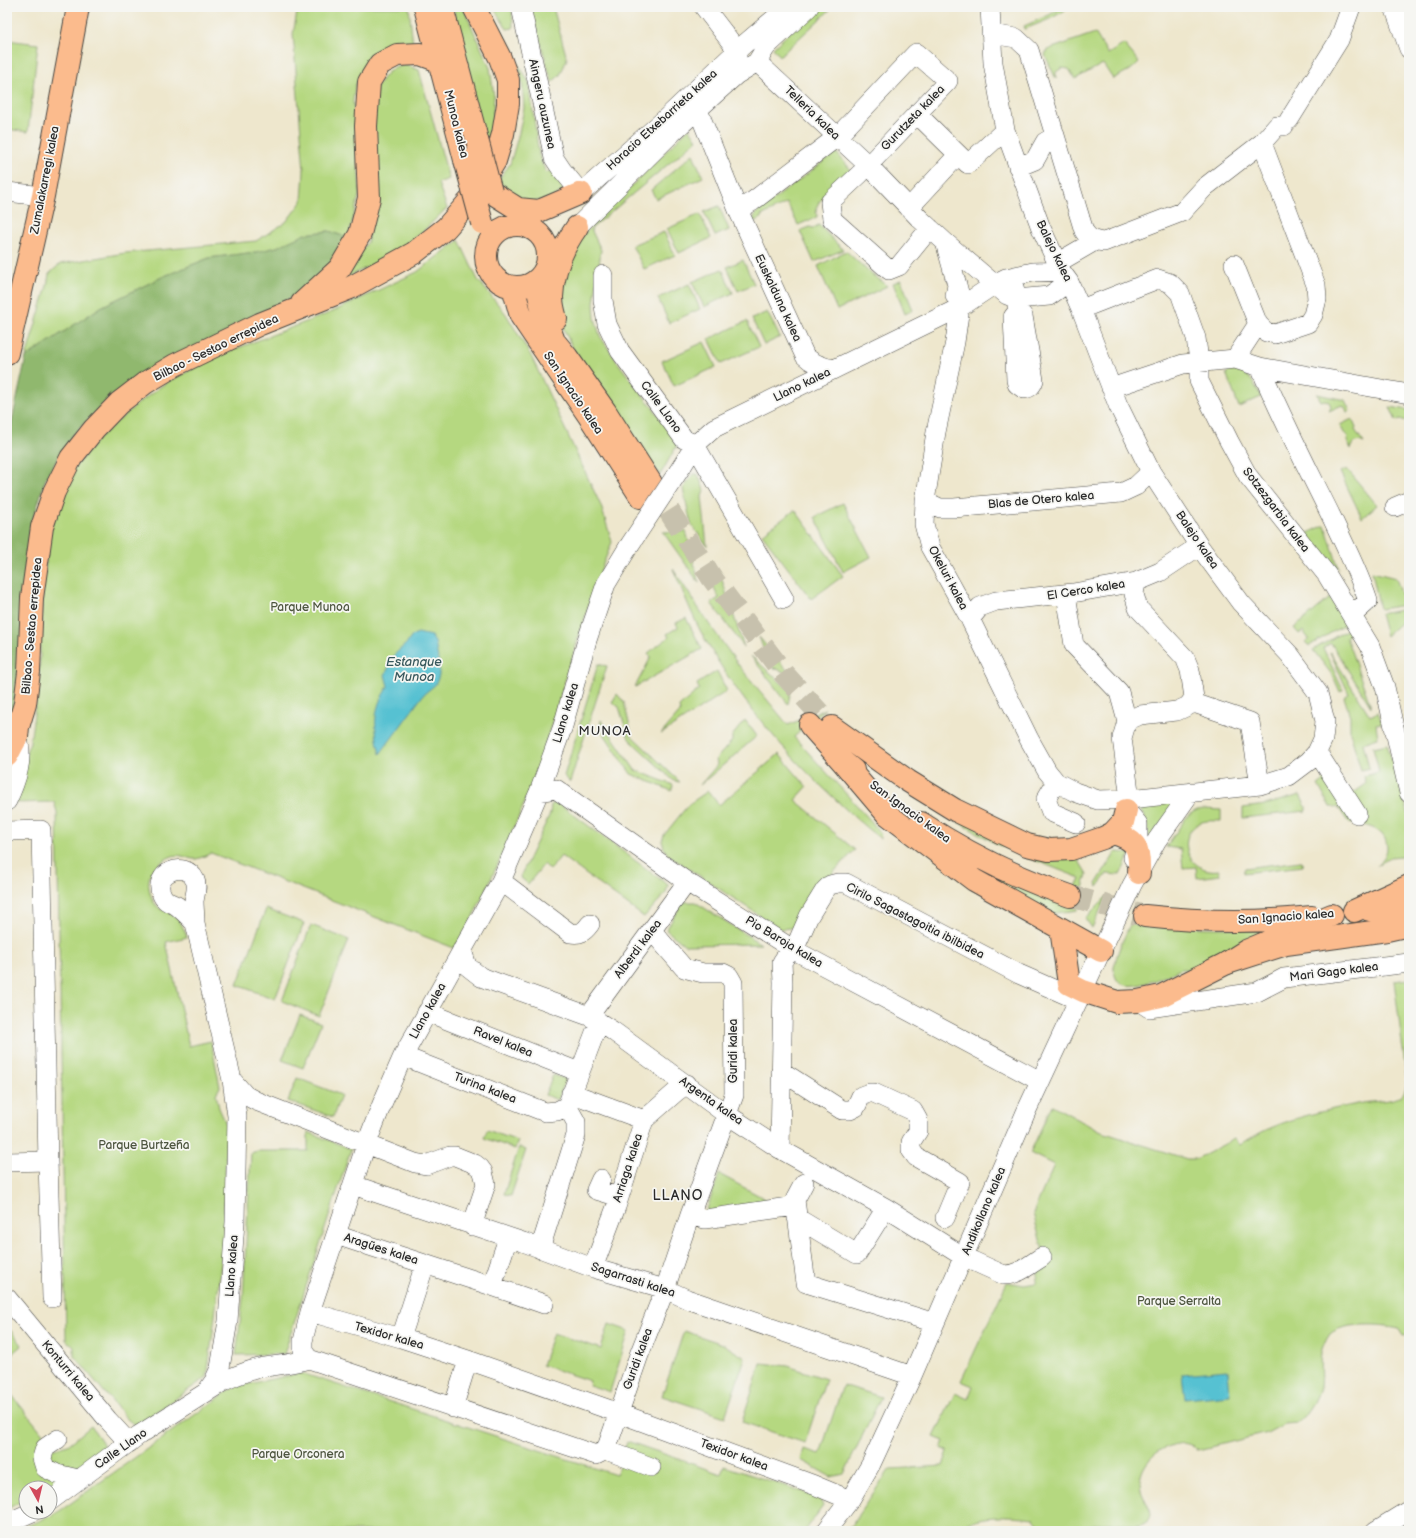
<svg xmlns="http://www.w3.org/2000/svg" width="1416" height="1538" viewBox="0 0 1416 1538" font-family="'Balsamiq Sans',sans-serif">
  <rect width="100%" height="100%" fill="#f6f6f2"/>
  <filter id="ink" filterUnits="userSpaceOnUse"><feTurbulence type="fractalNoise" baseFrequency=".025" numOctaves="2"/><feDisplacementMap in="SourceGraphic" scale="8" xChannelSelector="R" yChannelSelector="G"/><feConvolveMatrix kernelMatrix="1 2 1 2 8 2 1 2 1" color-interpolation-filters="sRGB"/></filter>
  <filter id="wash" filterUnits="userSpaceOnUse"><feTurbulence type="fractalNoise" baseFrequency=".012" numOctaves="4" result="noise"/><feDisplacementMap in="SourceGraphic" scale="16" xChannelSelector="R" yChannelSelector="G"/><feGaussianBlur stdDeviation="0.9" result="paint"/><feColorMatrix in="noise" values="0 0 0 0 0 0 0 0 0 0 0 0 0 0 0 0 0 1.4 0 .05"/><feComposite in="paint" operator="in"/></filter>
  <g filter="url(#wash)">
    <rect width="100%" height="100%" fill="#eee7cd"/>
    <path fill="#b5d880" stroke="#708256" d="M298 7H409L413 45 404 43 394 45 372 58 362 71 355 86 353 101 360 192 348 238 329 231 306 234 277 247 256 252 209 258 162 277 101 307 26 357 47 286 49 274 60 264 125 253 256 241 286 222 302 201 304 171 293 34Z
      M456 7H463L490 68 494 96 492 127 485 150 454 11Z
      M493 7H512L513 28 507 29Z
      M530 7H553L567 59 560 75 552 82Z
      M817 7H833L780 56 773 48Z
      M1063 7H1071L1050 19 1025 29 1024 26 1049 15Z
      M1095 33 1108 54 1124 44 1139 62 1133 68 1113 79 1103 64 1075 79 1069 69 1062 68 1056 72V79L1045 55 1047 50Z
      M7 40 38 44 28 132 7 129Z
      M518 64 529 82 539 155 546 173 552 170 567 187 553 198 528 203 506 189 498 180 510 164 519 133 524 108 522 81Z
      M406 65 419 70 449 179 438 183 447 208 419 235 389 256 344 279 368 241 376 88C385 74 389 68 406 65Z
      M689 128 697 140 591 229 601 250 594 304 595 318 600 336 618 363 679 442 660 475 576 355 563 328 561 292 568 250Z
      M836 152 851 170 819 202 816 208 817 217 798 225 787 203 761 216 762 218 752 222 756 213Z
      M693 154 703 177 656 199 651 190Z
      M719 206 729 230 715 236 704 212Z
      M700 214 711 238 679 253 667 229Z
      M819 225 843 250 814 262 800 231 810 227 813 228Z
      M664 232 675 255 644 269 632 245Z
      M459 240 478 280 506 314 531 356 601 506 612 542 598 577 579 636 533 783 500 860 466 931 454 948 211 853C207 855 201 858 196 859 188 860 180 852 170 857 163 860 155 867 151 873 146 882 150 898 156 905 160 910 164 910 169 913 179 918 183 926 187 937L166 942 189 1046 211 1041 220 1087 216 1094 219 1108 227 1126 225 1177 223 1245 215 1316 207 1377 136 1426 127 1419 74 1356V1347L66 1340 57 812 54 802 14 803 21 793 23 780 22 762 30 742 39 680 42 600 49 534 64 480 103 434 140 402 167 382 225 353 332 312 417 272Z
      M846 251 871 274 883 282 887 286 837 310 818 266Z
      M743 260 754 284 738 291 727 267Z
      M722 269 733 293 704 307 692 282Z
      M901 280 913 310 905 314 893 283Z
      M689 284 700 309 669 323 658 298Z
      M767 312 780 337 764 345 752 319Z
      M747 321 759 347 721 364 709 339Z
      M704 342 716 367 674 386 662 361Z
      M1230 371C1248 370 1254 383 1261 397L1239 407 1226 373Z
      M1317 394 1345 400 1350 411 1347 412 1345 407 1342 405 1329 411 1331 406 1329 402 1325 400 1321 401Z
      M1390 407 1409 410V422L1400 419 1396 421Z
      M1352 419 1356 428 1355 430 1364 443 1359 441 1354 443 1351 449 1347 441 1348 436 1344 433 1340 425Z
      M1347 469 1377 505 1362 518 1340 472Z
      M693 474H698L704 490 702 497 707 546 691 524 683 489Z
      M843 503 871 557 843 572 815 517Z
      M795 510 843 576 811 599 762 534Z
      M1325 525 1339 569 1306 534Z
      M686 531 699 583 663 532Z
      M673 569 707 621 740 667 788 725 825 709 794 737 872 822 880 833 881 839C864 827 850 813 835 799 785 753 740 701 706 641 693 619 684 593 673 569Z
      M719 571 744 647 711 603 719 598 707 573Z
      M1372 572 1396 578 1405 605 1380 609Z
      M1330 598 1346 624 1309 646 1305 642 1309 639 1303 631 1299 634 1294 628Z
      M1406 609 1408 616 1386 636 1380 614Z
      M686 618 702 649 635 687 651 657 648 653 669 637 667 634 678 627 676 623Z
      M1348 629 1351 633 1346 637 1371 707 1331 643 1323 648 1343 690 1340 692 1333 676 1313 650Z
      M759 637 792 676 770 666Z
      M1330 652 1370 716 1378 712 1382 723 1376 724 1378 738 1363 743 1369 768 1361 770 1350 732V716L1344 697 1349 694Z
      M751 656 791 691 788 704Z
      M598 664 607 666 570 782 564 776Z
      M717 671 727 691 661 734 680 712 679 707 699 689 697 684Z
      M617 694 624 702 632 736 680 782 674 781 629 739 619 707 612 702Z
      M601 720 635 770 673 785 672 791 631 774 600 728Z
      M745 720 757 736 700 785 717 765 716 759 732 741V736Z
      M1387 744 1409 816V856L1391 858 1376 865C1382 861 1387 855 1387 847 1386 827 1363 825 1348 822L1338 807H1330L1318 785 1326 779 1352 794 1366 784 1364 776 1379 772 1373 747Z
      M779 754 807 787 795 800 855 850 827 879 799 923 791 928 780 929 668 855 664 848 662 841 664 835 689 804 708 791 719 805Z
      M1300 795 1306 807V811L1243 818V808L1265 805Z
      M1182 797 1145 844C1150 825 1147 818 1134 803Z
      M554 803H558L668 885 666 893 644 917 561 856 550 870 544 864 528 884 520 877 550 814 551 805Z
      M1205 809 1221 810V821C1216 821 1208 820 1202 822 1173 834 1188 875 1219 870L1220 875 1197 878 1196 867 1183 868 1181 849 1166 847 1188 815 1197 810Z
      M953 819 1074 853 1087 874 1077 910 1043 915 952 852 1068 903 1080 878 1034 860 995 843Z
      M1116 852 1131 853 1120 875 1107 874 1097 887 1096 884Z
      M1301 861 1303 866 1243 873 1245 868Z
      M1107 896 1092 928 1085 918Z
      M683 902H695L761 944 685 945 666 930Z
      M266 909 304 923 275 999 237 985Z
      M1132 920 1165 927 1283 929 1192 971 1186 969H1181C1168 975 1124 997 1116 978 1114 973 1113 969 1115 963 1118 949 1126 934 1132 920Z
      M311 925 349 940 319 1016 282 1001Z
      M1409 979V1335L1404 1336 1399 1328C1382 1324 1343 1322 1330 1334 1326 1339 1323 1347 1321 1353 1319 1365 1322 1376 1320 1387 1316 1402 1308 1412 1299 1423L1284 1424 1267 1433 1199 1450C1188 1443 1186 1442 1173 1445 1154 1450 1136 1469 1141 1490 1143 1502 1161 1515 1143 1524 1132 1529 1121 1522 1110 1522 1096 1522 1082 1528 1068 1529 1059 1530 1050 1525 1041 1527L1034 1519C1012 1517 974 1512 957 1531H847L890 1469 943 1466 948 1451 941 1448 944 1441 934 1437 955 1393 968 1399 973 1386 961 1381 1007 1282 1024 1285 1036 1283 1043 1251 1033 1213 1054 1165 1030 1153 1052 1105 1099 1131 1187 1159H1195L1204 1155 1234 1139 1240 1145C1275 1120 1322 1111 1363 1103 1374 1101 1386 1102 1396 1098 1404 1096 1406 1089 1407 1081L1394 981Z
      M300 1015 321 1023 303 1068 282 1060Z
      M553 1075 566 1079 558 1100 545 1095Z
      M297 1078 341 1095 333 1117 288 1101Z
      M487 1130 518 1141 515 1149 484 1138Z
      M308 1132 351 1149 284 1354 236 1355 243 1299 251 1153 257 1151H308Z
      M519 1147 526 1150 511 1196 504 1194Z
      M719 1174 769 1201 706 1212Z
      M609 1324 629 1331 610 1392 589 1385 590 1381 542 1365 553 1333 601 1349Z
      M7 1326 22 1345 7 1358Z
      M684 1331 723 1344 745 1358 725 1417 662 1396Z
      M761 1363 788 1366 826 1379 805 1443 742 1422Z
      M301 1373 616 1475 627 1441 721 1474 724 1466 810 1494 820 1499 823 1506 805 1531H15L53 1515 64 1508 234 1387Z
      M843 1385 881 1397 844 1474 831 1477 801 1460 804 1449 820 1454Z
      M7 1389 48 1440 41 1443 59 1482 47 1488H26V1499L7 1509Z
      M91 1426 105 1446 99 1453 70 1473 52 1463 50 1450 68 1445Z"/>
    <path fill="#90b86e" stroke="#5e724c" d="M329 231 348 238 328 270 307 289 112 396 72 436 46 478 30 530 23 594 22 654 16 699 7 721V444L26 357 101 307 162 277 209 258 256 252 277 247 305 234Z"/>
    <path fill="#57c1d2" stroke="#41767e" d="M418 633 431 636 435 642 439 664V675L436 684 424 694 380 754C376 738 373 719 379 703 381 697 385 692 388 686L385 675 395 654 406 644 413 635Z
      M1228 1370 1230 1395 1185 1399 1182 1374Z"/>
  </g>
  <g filter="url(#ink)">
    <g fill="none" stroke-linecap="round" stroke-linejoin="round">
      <path stroke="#c7c1ad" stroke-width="22" stroke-dasharray="22 11" stroke-linecap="butt" d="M651 483 712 578 784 674 821 715
        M1070 896 1145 916"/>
      <defs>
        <path id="minor" d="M521 7 554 158 562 170 581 193 664 120 741 47 788 7
          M704 7 737 50V63
          M1394 7 1409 49
          M991 34 1016 38 1029 50 1084 231C1089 239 1094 241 1104 242L1182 212 1205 187 1262 143 1277 126H1284
          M757 62 868 165 920 219 945 242 957 285 955 296
          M698 110 738 210 805 356C813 364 822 367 834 369
          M917 114 968 164 1005 130
          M1289 120 1339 40 1351 7
          M1018 167 1035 160 1045 142 1055 136
          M7 192 43 196
          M909 208 958 155
          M738 210 753 201 837 137 916 53 948 81 860 174 830 202 832 219 889 270 899 266 930 228
          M577 227 674 131 736 75 757 62 766 47 809 7
          M945 242 1007 295 1017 299 1049 296 1069 282
          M1057 263 1095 241
          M1234 264 1258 324 1266 332 1275 334 1308 323 1313 315 1317 299 1316 285 1262 143
          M603 275V300L607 324 620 351 684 439 695 445 784 599
          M1015 276C1011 288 1016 290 1017 300 1017 304 1017 308 1018 311L1023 316 1034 380C1032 386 1030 388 1024 389L1017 384 1016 380 1013 317 1018 311
          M957 285 961 300 955 342 936 432 925 501 924 524 930 547 970 619 1029 739 1047 771 1056 782 1075 792 1098 800 1130 799 1260 785 1289 776 1309 761 1317 752 1323 739 1325 721 1318 693 1290 655 1241 603 1199 546 1151 472 1118 405 1081 309 1069 282 1061 271 1041 228 1005 130 993 63 990 7
          M1081 309 1158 279 1170 283 1180 293 1196 338 1199 361V381L1229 441 1248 476 1327 575 1370 646 1385 687 1409 793
          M1235 359 1258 324
          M1260 367C1282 419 1308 469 1333 520 1345 546 1359 573 1368 601L1358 610 1348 609
          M1111 388 1183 364 1235 359 1260 367 1409 394
          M682 466 695 445 714 428 959 308 998 282 1006 278 1033 272 1061 271
          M925 501 940 508H954L1121 493 1136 486 1151 472
          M1395 507 1409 501
          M1066 594 1074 645 1119 692 1127 721 1122 738 1130 799 1126 810 1138 824V841L1133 858
          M970 619 980 607 996 601 1073 593 1136 582 1160 572 1199 546
          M1191 702 1250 722 1260 785
          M1127 721 1140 715 1177 711 1188 706 1194 698 1190 670 1185 658 1138 608 1134 594 1136 582
          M1317 752 1357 814
          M1056 782 1046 799 1051 812 1076 823
          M539 792 556 789 687 882 794 950 1040 1081
          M7 801C16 782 25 758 17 737
          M7 831 41 830 48 1161 7 1162
          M501 881 570 933C580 935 584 932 590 924
          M195 923C189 917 183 911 177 906 171 903 165 902 162 895 151 874 185 858 195 880 198 887 195 894 194 901 194 908 195 915 195 923L232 1080 237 1116 235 1222 228 1321 220 1368 214 1381 207 1391
          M462 950 467 966 481 977 589 1016 613 1031 726 1114 780 1149 886 1208 964 1257 1004 1275C1019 1275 1030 1264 1042 1257
          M1143 1004 1149 1008 1257 992 1284 978 1409 963
          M427 1012 579 1072
          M589 1016 687 882
          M403 1056 545 1112 557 1111 567 1106
          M781 1071 842 1110H850L856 1107 861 1096 869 1093H874L913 1111 918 1120V1131L911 1142V1150L916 1157 960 1182 945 1218
          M232 1080 245 1095 256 1101 415 1163 426 1165 450 1156H455L475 1164 480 1168 483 1172 486 1184 472 1226
          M571 1093 644 1120
          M780 1149 783 982 782 962 786 956 794 950 809 916 825 890 830 885 838 883H846L1019 974 1078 1000
          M48 1161 52 1298
          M601 1179 596 1190 619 1197
          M804 1183 795 1200 806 1283 935 1323
          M353 1185 523 1242 593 1268 665 1289 687 1299 912 1376
          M690 1215 705 1219 795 1206
          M797 1218 857 1254 886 1208
          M336 1235 492 1286 508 1238
          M540 1249 576 1135V1122L567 1106 599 1022
          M593 1268 616 1207 644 1120 676 1092 687 1084
          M492 1286 544 1304
          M7 1298 108 1420 129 1443
          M310 1312 401 1338 468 1360 619 1413 814 1485 850 1500
          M401 1338 425 1264
          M309 1359 596 1455 606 1450 639 1355 665 1289 690 1215 734 1095 733 983 729 976 723 973H703L684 968 652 931
          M309 1359 303 1351V1341L310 1312 366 1145 382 1104 403 1056 501 881 539 792 563 726 587 640 606 584 629 546
          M453 1408 468 1360
          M58 1439 45 1448 42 1458 45 1468 57 1474 78 1479
          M606 1450 651 1467
          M50 1501 139 1435 224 1381C235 1376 247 1371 259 1368 276 1365 293 1364 309 1359
          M7 1521 14 1520 32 1512
          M826 1531 850 1500 871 1464 912 1376 1026 1112 1132 885 1157 840 1191 792
          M1375 1531 1409 1510"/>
        <path id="major" d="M425 7 465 160
          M442 7 475 132
          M491 192 518 209 539 211 581 193
          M486 256a31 31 0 1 1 62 0a31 31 0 1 1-62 0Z
          M536 281 542 309 554 341 567 357 605 411 651 483
          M513 287 521 316 589 416 641 497
          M302 303 340 268 360 234 369 198 366 126 369 82 380 64 397 55 420 54 439 61
          M556 319C554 312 552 305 552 297 553 271 562 248 577 227
          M7 353 43 196 78 7
          M810 725 842 761 853 770
          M832 727 908 781 955 810 1027 845 1049 850 1071 849 1103 838 1113 833 1123 822 1126 810
          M7 756 17 737 18 727 25 704 29 672 32 598 42 527 54 492 71 458 94 429 119 403 145 383 175 365 260 324 350 288 414 253 446 228 472 198 495 161 503 134 508 104V80L500 58 474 7
          M842 761 887 814 974 880 1101 951
          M921 823C968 854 1017 878 1070 896
          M1113 833C1137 840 1140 848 1139 873
          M1145 916C1200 922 1256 923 1312 917
          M1061 929 1069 984 1083 991 1117 1002 1138 1001 1161 996 1227 963 1246 951 1332 915"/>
        <path id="highway" d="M1369 910 1409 907
          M1354 911 1409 886
          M1227 963 1286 944 1387 930 1409 925"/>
      </defs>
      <use href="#minor" stroke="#484743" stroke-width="20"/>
      <use href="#major" stroke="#484743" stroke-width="24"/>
      <use href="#highway" stroke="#484743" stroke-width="24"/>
      <use href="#minor" stroke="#fff" stroke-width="19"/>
      <use href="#major" stroke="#fbbb8d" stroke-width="22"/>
      <use href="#highway" stroke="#fbbb8d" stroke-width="22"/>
      <defs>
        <path id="minor-bridge" d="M629 546 682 466"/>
        <path id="major-bridge" d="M475 132 491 192
          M465 160 482 223"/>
      </defs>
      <use href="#minor-bridge" stroke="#484743" stroke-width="20" stroke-linecap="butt"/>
      <use href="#major-bridge" stroke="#484743" stroke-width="24" stroke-linecap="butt"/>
      <use href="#minor-bridge" stroke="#fff" stroke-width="19"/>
      <use href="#major-bridge" stroke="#fbbb8d" stroke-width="22"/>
    </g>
  </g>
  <g text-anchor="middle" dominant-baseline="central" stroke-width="3.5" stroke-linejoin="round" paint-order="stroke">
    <g font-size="12" fill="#2b2b2b" stroke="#f6f6f2">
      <text transform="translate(542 104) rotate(78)">Aingeru auzunea</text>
      <text transform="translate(812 113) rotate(44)">Telleria kalea</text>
      <text transform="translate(913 118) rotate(-46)">Gurutzeta kalea</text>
      <text transform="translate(662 120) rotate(-42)">Horacio Etxebarrieta kalea</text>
      <text transform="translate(456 124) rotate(76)">Munoa kalea</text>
      <text transform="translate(45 180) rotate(-79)">Zumalakarregi kalea</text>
      <text transform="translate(1054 251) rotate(64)">Balejo kalea</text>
      <text transform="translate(778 298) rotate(65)">Euskalduna kalea</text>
      <text transform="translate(216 348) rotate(-26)">Bilbao - Sestao errepidea</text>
      <text transform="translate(802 385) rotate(-26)">Llano kalea</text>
      <text transform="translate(573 393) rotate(56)">San Ignacio kalea</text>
      <text transform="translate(661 407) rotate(54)">Calle Llano</text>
      <text transform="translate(1041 500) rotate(-5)">Blas de Otero kalea</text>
      <text transform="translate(1276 510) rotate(53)">Sotzezgarbia kalea</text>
      <text transform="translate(1197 540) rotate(56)">Balejo kalea</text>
      <text transform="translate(948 578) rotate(62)">Okeluri kalea</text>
      <text transform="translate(1086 590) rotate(-9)">El Cerco kalea</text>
      <text transform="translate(32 626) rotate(-85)">Bilbao - Sestao errepidea</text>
      <text transform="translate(566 713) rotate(-73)">Llano kalea</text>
      <text transform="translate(910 812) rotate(36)">San Ignacio kalea</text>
      <text transform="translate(1286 917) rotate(-4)">San Ignacio kalea</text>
      <text transform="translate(915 921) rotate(27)">Cirilo Sagastagoitia ibilbidea</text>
      <text transform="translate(784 942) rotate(31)">Pio Baroja kalea</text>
      <text transform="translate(638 949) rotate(-53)">Alberdi kalea</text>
      <text transform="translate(1334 972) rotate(-7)">Mari Gago kalea</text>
      <text transform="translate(428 1011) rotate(-61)">Llano kalea</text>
      <text transform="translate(503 1042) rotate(22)">Ravel kalea</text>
      <text transform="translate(733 1051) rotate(-90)">Guridi kalea</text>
      <text transform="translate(485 1088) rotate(21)">Turina kalea</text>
      <text transform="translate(711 1101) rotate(35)">Argenta kalea</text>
      <text transform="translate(628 1168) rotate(-72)">Arriaga kalea</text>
      <text transform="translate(984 1211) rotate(-67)">Andikollano kalea</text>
      <text transform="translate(381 1249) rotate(18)">Aragües kalea</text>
      <text transform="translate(232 1266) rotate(-86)">Llano kalea</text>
      <text transform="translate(633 1280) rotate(18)">Sagarrasti kalea</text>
      <text transform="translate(389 1336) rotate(16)">Texidor kalea</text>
      <text transform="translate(638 1359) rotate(-70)">Guridi kalea</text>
      <text transform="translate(68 1371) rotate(50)">Konturri kalea</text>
      <text transform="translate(121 1449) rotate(-35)">Calle Llano</text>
      <text transform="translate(734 1455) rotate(20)">Texidor kalea</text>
    </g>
    <g font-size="12" fill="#4e5640" stroke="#f6f6f2">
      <text x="310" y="607">Parque Munoa</text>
      <text x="144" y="1145">Parque Burtzeña</text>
      <text x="1179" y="1301">Parque Serralta</text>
      <text x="298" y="1454">Parque Orconera</text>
    </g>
    <g font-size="13" font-style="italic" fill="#38585d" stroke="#f6f6f2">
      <text x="414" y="662">Estanque<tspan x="414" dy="15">Munoa</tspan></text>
    </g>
    <g font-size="13" letter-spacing="1" fill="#2b2b2b" stroke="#f6f6f2">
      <text x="605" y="731">MUNOA</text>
    </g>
    <g font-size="14" letter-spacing="1" fill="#2b2b2b" stroke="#f6f6f2">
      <text x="678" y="1195">LLANO</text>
    </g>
  </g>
  <rect width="1416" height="1538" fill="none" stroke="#f6f6f2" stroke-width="24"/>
  <g transform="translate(38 1500) rotate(172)"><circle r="19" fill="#f6f6f2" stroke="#a5a5a2"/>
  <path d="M0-3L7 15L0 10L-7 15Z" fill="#d1495b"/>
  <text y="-6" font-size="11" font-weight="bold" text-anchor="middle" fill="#2b2b2b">N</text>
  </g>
</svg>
